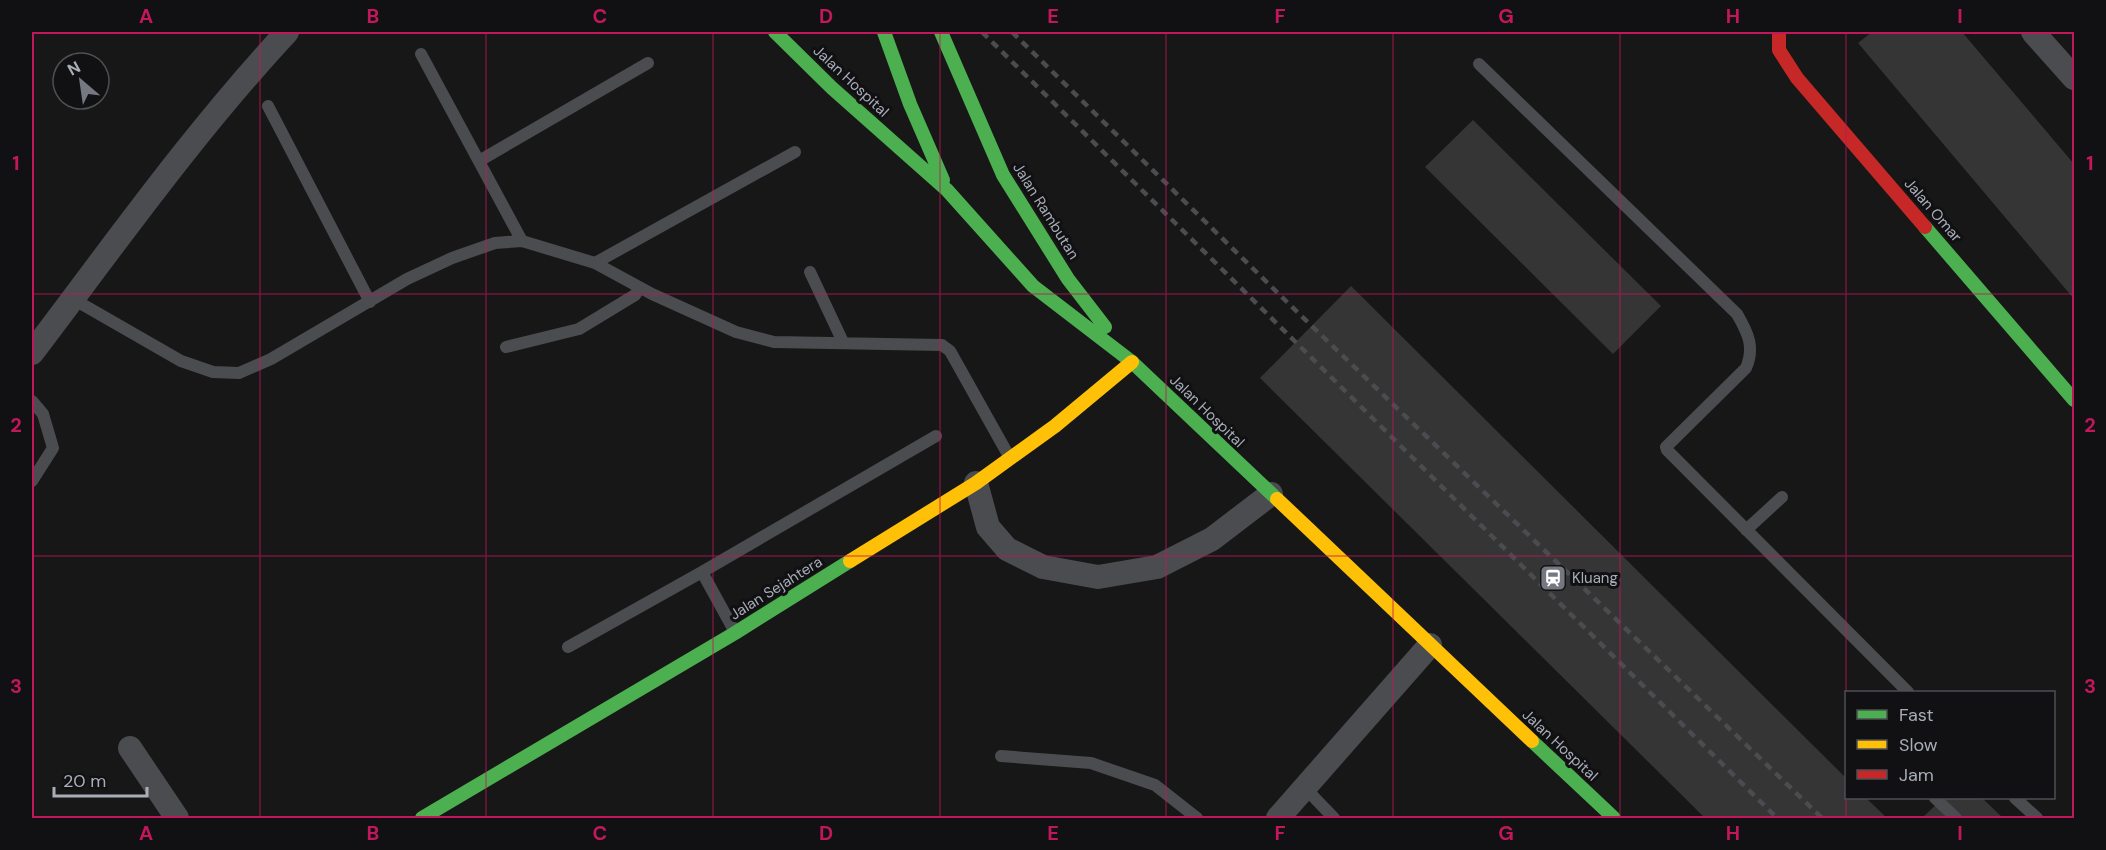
<svg xmlns="http://www.w3.org/2000/svg" width="2106" height="850" viewBox="0 0 2106 850" font-family="'DM Sans',sans-serif">
  <rect width="100%" height="100%" fill="#171717"/>
  <path fill="#353536" d="M1872 32H1962L2074 164V299L1858 43Z
    M1473 120 1661 306 1613 354 1425 167Z
    M1351 286 1846 778V798H1866L1887 818H1705L1260 378Z
    M1943 798H1982L2003 818H1922Z"/>
  <g fill="none" stroke-linecap="round" stroke-linejoin="round">
    <path stroke="#4b4c50" stroke-width="12" d="M421 54 522 241
      M1479 64 1737 314C1748 333 1755 347 1746 368L1666 447 1667 450 1908 692
      M268 106 370 302
      M479 161 648 63
      M595 263 795 152
      M810 272 843 342
      M73 299 181 361 213 372 239 373 271 359 407 279 452 258 495 243 522 241 595 263 652 294 736 332 774 342 942 345 950 351 1010 458
      M506 347 579 329 635 295 640 288
      M32 401 43 414 53 448 32 481
      M1746 530 1782 497
      M735 632 702 572 936 436
      M568 647 702 572
      M1001 756 1091 763 1155 785 1197 818
      M1305 788 1334 818
      M1935 798 1956 818
      M2015 798 2037 818"/>
    <path stroke="#4b4c50" stroke-width="24" d="M2033 32 2074 78
      M32 353C114 245 194 132 287 32
      M976 483 988 527 1007 549 1043 567 1098 577 1157 567 1212 539 1271 494
      M130 748 177 818
      M1278 818 1430 645"/>
    <path stroke="#4caf50" stroke-width="14" d="M775 32 832 88 947 190 1033 286 1132 362 1277 499
      M884 32 910 104 943 180
      M941 32 1003 175 1068 279 1105 327
      M1925 227 2074 400
      M1532 741 1614 818
      M422 818 735 633 850 561"/>
    <path stroke="#ffc107" stroke-width="14" d="M1277 499 1532 741
      M850 561 976 483 1055 426 1132 362"/>
    <path stroke="#c62828" stroke-width="14" d="M1779 32V50L1797 78 1925 227"/>
    <path stroke="#4b4c4f" stroke-width="4.5" stroke-dasharray="8 6" stroke-linecap="butt" d="M982 32 1777 818
      M1012 32 1287 302 1822 818"/>
  </g>
  <path fill="none" stroke="#c2185b" stroke-width="1.5" stroke-opacity="0.55" d="M260 32V818M486 32V818M713 32V818M940 32V818M1166 32V818M1393 32V818M1620 32V818M1846 32V818M32 294H2074M32 556H2074"/>
  <defs>
    <symbol id="station-square" viewBox="-11 -11 22 22"><rect x="-9" y="-9" width="18" height="18" rx="4" fill="#757880" stroke="#111113"/><path d="M-3-6H3Q5-6 5-4V2Q5 4 3 4L4.5 6H3L1.5 4h-3L-3 6H-4.5L-3 4Q-5 4-5 2V-4Q-5-6-3-6ZM-3.5-4v3h7v-3ZM-3.5 1v1.5H-2V1ZM2 1v1.5H3.5V1Z" fill="#fff"/></symbol>
  </defs>
  <g fill-rule="evenodd">
    <use href="#station-square" x="1538" y="563" width="30" height="30"/>
  </g>
  <g text-anchor="middle" dominant-baseline="central" stroke-width="6" stroke-linejoin="round" paint-order="stroke">
    <g font-size="15" fill="#a8adb8" stroke="#111113">
      <text transform="translate(851 81) rotate(43)">Jalan Hospital</text>
      <text transform="translate(1933 210) rotate(49)">Jalan Omar</text>
      <text transform="translate(1046 211) rotate(58)">Jalan Rambutan</text>
      <text transform="translate(1207 411) rotate(44)">Jalan Hospital</text>
      <text transform="translate(776 588) rotate(-32)">Jalan Sejahtera</text>
      <text transform="translate(1560 745) rotate(43)">Jalan Hospital</text>
    </g>
    <g font-size="15" fill="#a8adb8" stroke="#111113" text-anchor="start">
      <text x="1572" y="578">Kluang</text>
    </g>
  </g>
  <rect width="2106" height="850" fill="none" stroke="#111113" stroke-width="66"/>
  <rect x="1845" y="691" width="210" height="108" fill="#111113" stroke="#4d4f55" stroke-width="1.5"/>
  <rect x="1857" y="710" width="30" height="9" fill="#4caf50" stroke="#4d4f55" stroke-width="1.5"/>
  <text x="1899" y="721" font-size="18" fill="#a8adb8">Fast</text>
  <rect x="1857" y="740" width="30" height="9" fill="#ffc107" stroke="#4d4f55" stroke-width="1.5"/>
  <text x="1899" y="751" font-size="18" fill="#a8adb8">Slow</text>
  <rect x="1857" y="770" width="30" height="9" fill="#c62828" stroke="#4d4f55" stroke-width="1.5"/>
  <text x="1899" y="781" font-size="18" fill="#a8adb8">Jam</text>
  <g transform="translate(81 81) rotate(331)"><circle r="28" fill="#111113" stroke="#4d4f55" stroke-width="1.5"/>
  <path d="M0-4.5L10 22L0 15L-10 22Z" fill="#757880"/>
  <text y="-9" font-size="16" font-weight="bold" text-anchor="middle" fill="#a8adb8">N</text>
  </g>
  <path d="M54 787v9h93v-9" fill="none" stroke="#a8adb8" stroke-width="3"/>
  <text x="63" y="787" font-size="18" fill="#a8adb8" stroke="#111113" stroke-width="4.5" paint-order="stroke">20 m</text>
  <rect x="33" y="33" width="2040" height="784" fill="none" stroke="#c2185b" stroke-width="2"/>
  <g font-size="20" text-anchor="middle" font-weight="bold" fill="#c2185b">
    <text x="146" y="23">A</text>
    <text x="373" y="23">B</text>
    <text x="600" y="23">C</text>
    <text x="826" y="23">D</text>
    <text x="1053" y="23">E</text>
    <text x="1280" y="23">F</text>
    <text x="1506" y="23">G</text>
    <text x="1733" y="23">H</text>
    <text x="1960" y="23">I</text>
    <text x="16" y="170">1</text>
    <text x="2090" y="170">1</text>
    <text x="16" y="432">2</text>
    <text x="2090" y="432">2</text>
    <text x="16" y="693">3</text>
    <text x="2090" y="693">3</text>
    <text x="146" y="840">A</text>
    <text x="373" y="840">B</text>
    <text x="600" y="840">C</text>
    <text x="826" y="840">D</text>
    <text x="1053" y="840">E</text>
    <text x="1280" y="840">F</text>
    <text x="1506" y="840">G</text>
    <text x="1733" y="840">H</text>
    <text x="1960" y="840">I</text>
  </g>
</svg>
